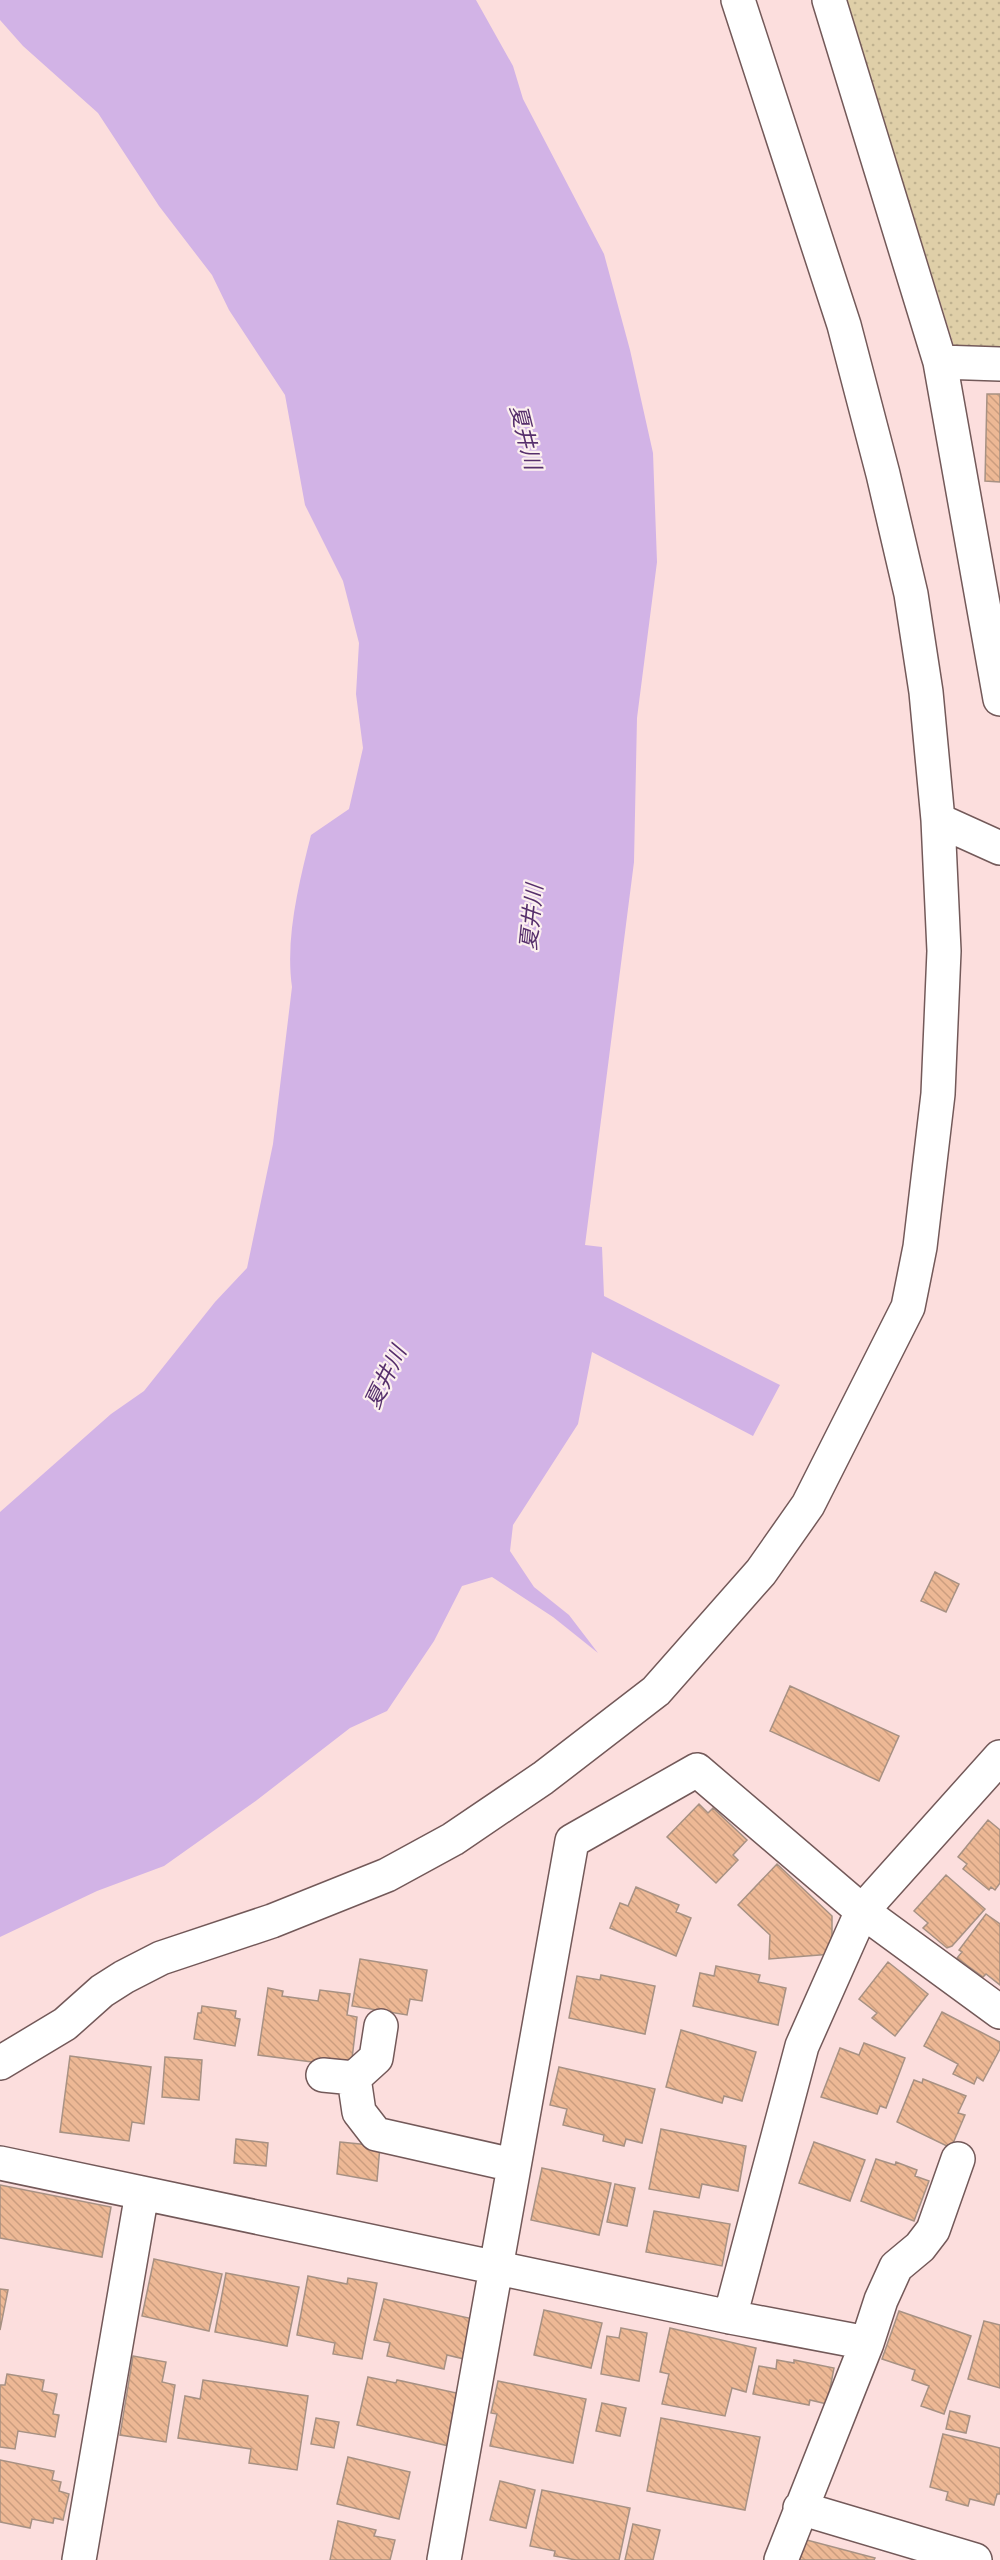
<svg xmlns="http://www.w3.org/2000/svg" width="1000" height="2560" viewBox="0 0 1000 2560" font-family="Quicksand,'Noto Sans JP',sans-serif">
  <defs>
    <pattern id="park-dots" width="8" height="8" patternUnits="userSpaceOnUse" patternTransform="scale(1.5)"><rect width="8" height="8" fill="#dfcfa8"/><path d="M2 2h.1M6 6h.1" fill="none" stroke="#bfb18f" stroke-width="1.8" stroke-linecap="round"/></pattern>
    <pattern id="building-back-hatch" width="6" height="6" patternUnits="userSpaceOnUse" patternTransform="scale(1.5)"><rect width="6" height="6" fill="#edb895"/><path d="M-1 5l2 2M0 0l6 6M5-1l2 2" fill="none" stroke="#cb9d7f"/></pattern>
  </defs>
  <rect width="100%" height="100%" fill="#fcdedd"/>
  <path fill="url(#park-dots)" d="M846 0H1000V355L954 346Z"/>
  <path fill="#d2b3e6" d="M0 0H476L513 66 523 99 604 254 630 350 653 453 657 562 637 718 634 862 585 1245 602 1247 604 1296 780 1385 753 1436 592 1352 578 1424 513 1525 510 1551 534 1587 569 1615 598 1653 553 1617 492 1577 462 1586 434 1641 387 1711 350 1728 257 1800 164 1866 97 1891 0 1937V1512L111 1414 144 1391 215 1302 247 1268 273 1144 292 987C285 938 299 883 311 835L349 809 363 748 356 694 359 643 343 581 305 505 285 395 229 310 212 275 159 206 98 113 23 46 0 20Z"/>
  <path fill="url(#building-back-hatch)" stroke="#a79183" stroke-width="1.5" d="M987 394H1000V482L985 481Z
    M935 1572 959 1584 946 1612 921 1601Z
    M790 1686 899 1736 879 1781 770 1731Z
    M699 1804 708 1813 713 1808 747 1840 733 1855 738 1860 716 1883 667 1837Z
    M988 1820 1000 1830V1883L995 1890 991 1887 989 1890 963 1869 967 1864 958 1857Z
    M777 1864 832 1916V1954L769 1959 770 1935 738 1905Z
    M946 1875 985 1909 952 1946 947 1948 923 1928 928 1923 914 1911Z
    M636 1887 679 1905 676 1912 691 1918 676 1956 610 1928 620 1903 628 1906Z
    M986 1914 1000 1924V1985L986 1974 983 1977 957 1958 962 1952 959 1950Z
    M360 1959 427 1970 422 2001 410 1999 407 2015 352 2006Z
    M888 1962 928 1994 895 2036 872 2018 877 2013 859 1999Z
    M716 1966 760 1975 758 1982 786 1988 778 2025 693 2006 700 1973 714 1976Z
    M601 1975 655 1986 645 2034 569 2018 577 1976 600 1980Z
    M268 1988 283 1991 282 1996 318 2001 320 1990 350 1994 347 2015 357 2017 351 2067 258 2055Z
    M202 2006 236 2011 235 2018 240 2019 235 2046 194 2039 198 2013H201Z
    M942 2012 1000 2042V2049L983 2081 977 2077 974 2084 953 2074 958 2064 924 2046Z
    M681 2030 756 2052 742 2101 724 2096 722 2103 666 2087Z
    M864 2043 905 2058 886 2108 880 2106 877 2114 821 2097 840 2048 859 2055Z
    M70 2056 151 2067 144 2124 132 2122 129 2141 60 2132Z
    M165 2057 202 2060 199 2100 162 2097Z
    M559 2067 655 2089 642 2143 626 2139 624 2146 603 2141 604 2135 563 2125 567 2109 550 2105Z
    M923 2079 966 2096 958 2113 965 2115 951 2148 897 2122 914 2080 922 2083Z
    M661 2129 746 2146 738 2191 702 2184 699 2198 649 2189Z
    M236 2139 268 2143 266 2166 234 2163Z
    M340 2142 380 2146 377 2181 337 2174Z
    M814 2142 865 2160 850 2201 799 2183Z
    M876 2159 895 2165 896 2162 917 2170 915 2176 929 2181 914 2221 861 2201Z
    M542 2168 611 2183 599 2235 531 2220Z
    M615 2184 635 2188 627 2226 607 2222Z
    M0 2185 111 2207 102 2257 0 2238Z
    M654 2211 730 2224 722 2266 646 2252Z
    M154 2259 222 2274 209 2331 142 2316Z
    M226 2273 299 2287 287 2346 215 2332Z
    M308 2276 347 2284 348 2278 377 2283 362 2359 333 2354 335 2343 297 2335Z
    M0 2289 8 2290 0 2330Z
    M384 2299 473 2319 464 2359 447 2355 444 2369 387 2356 390 2343 374 2340Z
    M544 2310 602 2323 591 2368 534 2355Z
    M899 2311 971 2336 944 2414 921 2406 929 2386 912 2380 915 2370 882 2359Z
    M984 2321 1000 2325V2388L968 2379Z
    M621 2328 647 2333 639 2381 601 2374 607 2336 619 2338Z
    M670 2328 756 2348 746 2392 732 2388 725 2416 662 2404 669 2374 660 2372Z
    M133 2356 166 2362 162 2382 175 2385 166 2442 120 2435Z
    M777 2360 794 2363V2360L834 2368 827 2404 810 2400 809 2405 753 2394 759 2366 776 2369Z
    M7 2374 44 2380 42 2391 57 2394 53 2414 59 2415 55 2437 18 2431 15 2449 0 2447V2385H5Z
    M368 2377 396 2383 397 2380 461 2394 449 2446 357 2425Z
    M203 2380 308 2396 297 2470 249 2463 251 2449 178 2438 185 2396 200 2399Z
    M498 2381 586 2399 573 2463 490 2446 497 2414 491 2413Z
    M602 2403 626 2408 620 2436 596 2431Z
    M950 2411 970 2416 966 2433 946 2429Z
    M316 2418 339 2422 334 2448 311 2444Z
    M661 2418 760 2437 745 2510 647 2491Z
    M943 2434 1000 2448V2494H997L994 2505 970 2499 968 2506 946 2500 948 2492 930 2487Z
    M348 2457 410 2472 399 2519 337 2504Z
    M0 2460 54 2471 52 2480 61 2482 59 2491 69 2494 63 2520 54 2518 53 2523 32 2519 30 2528 0 2522Z
    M500 2481 535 2490 526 2528 490 2520Z
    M542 2490 630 2508 619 2560H576L554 2556 555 2551 530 2546Z
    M338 2521 376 2530 374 2536 395 2540 390 2560H330Z
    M633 2524 660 2530 653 2560H625Z
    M803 2539 875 2558 874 2560H797Z"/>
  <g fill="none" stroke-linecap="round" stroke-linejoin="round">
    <defs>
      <path id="minor" d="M829 0 940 362 1000 699
        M940 362 1000 364
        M938 820 1000 848
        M0 2063 65 2024 102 1991 124 1977 161 1958 272 1921 387 1875 453 1839 543 1778 656 1691 761 1572 808 1505 908 1307 920 1247 938 1094 944 951 938 820 926 692 911 594 883 474 844 325 738 0
        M323 2075 354 2078 376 2058 381 2026
        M354 2078 359 2112 376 2134 513 2165
        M0 2163 730 2317 867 2343
        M730 2317 802 2046 862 1911 1000 1757
        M800 2508 975 2560
        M79 2560 142 2193
        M444 2560 572 1841 697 1770 862 1911 1000 2012
        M781 2560 867 2343 881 2300 896 2267 920 2247 933 2230 958 2159"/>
    </defs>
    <use href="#minor" stroke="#735959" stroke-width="36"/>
    <use href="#minor" stroke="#fff" stroke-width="33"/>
  </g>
  <g text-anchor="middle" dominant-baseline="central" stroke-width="4.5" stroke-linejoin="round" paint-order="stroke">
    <g font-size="22" font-style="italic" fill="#562f6c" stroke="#fcf0ef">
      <text transform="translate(526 437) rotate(76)">夏井川</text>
      <text transform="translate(531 917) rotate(-84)">夏井川</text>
      <text transform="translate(385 1377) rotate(-64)">夏井川</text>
    </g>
  </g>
</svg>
